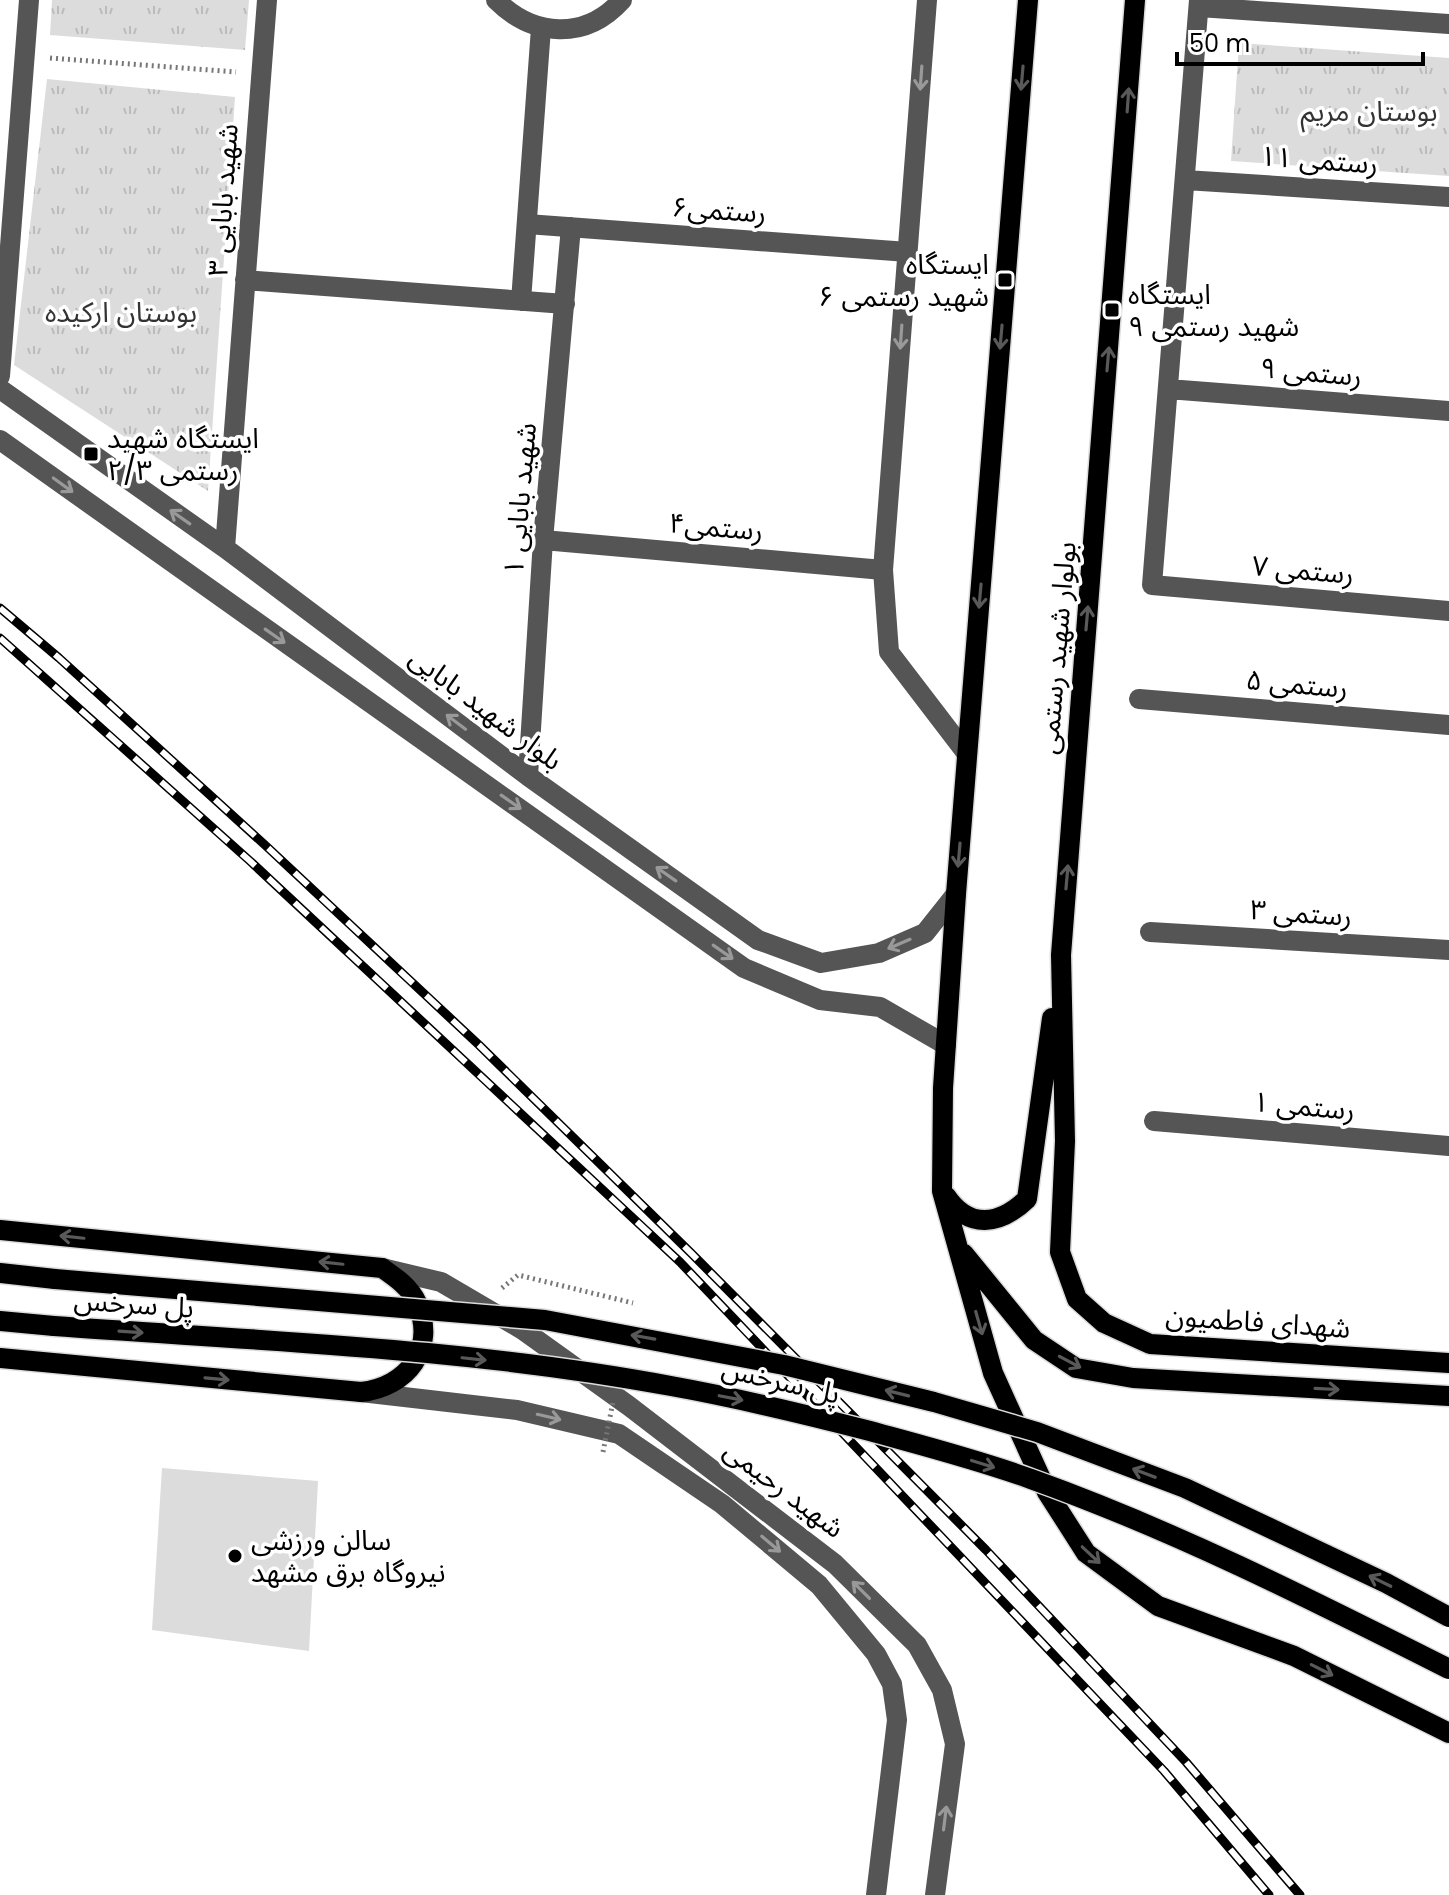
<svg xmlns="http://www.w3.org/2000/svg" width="1449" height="1895" viewBox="0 0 1449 1895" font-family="Poppins,'Noto Sans Arabic',sans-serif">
  <defs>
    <pattern id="park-tufts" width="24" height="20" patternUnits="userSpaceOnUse" patternTransform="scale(2)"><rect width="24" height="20" fill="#dcdcdc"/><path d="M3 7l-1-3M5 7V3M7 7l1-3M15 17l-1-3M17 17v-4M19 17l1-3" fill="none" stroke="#bbb"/></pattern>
  </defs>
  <rect width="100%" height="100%" fill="#fff"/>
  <path fill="#dcdcdc" d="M162 1468 318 1481 309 1651 152 1630Z"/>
  <path fill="url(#park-tufts)" d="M52 0H249L245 50 50 35Z
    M1239 43 1449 58V176L1231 161Z
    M47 79 235 97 208 491 14 365Z"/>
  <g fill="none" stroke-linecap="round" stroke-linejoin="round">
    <defs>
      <path id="major" d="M1028 0 956 894 943 1088 942 1191 993 1373 1047 1492 1086 1553 1158 1606 1294 1656 1449 1733
        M1135 0 1061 955 1065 1141 1060 1252 1077 1299 1104 1323 1150 1344 1449 1363
        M946 1196C969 1230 1000 1225 1027 1199L1052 1018
        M0 1230 382 1268C395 1277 410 1287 417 1303 437 1349 407 1387 361 1392L0 1358
        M964 1254 1034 1340 1076 1368 1133 1378 1449 1396
        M0 1273 55 1279
        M0 1321 54 1326"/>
    </defs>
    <use href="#major" stroke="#dbdbdb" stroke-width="23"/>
    <path stroke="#777" stroke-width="5" stroke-dasharray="2 4" stroke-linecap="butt" d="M50 58 236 72
      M502 1288 518 1275 633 1303"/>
    <path stroke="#555" stroke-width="20" d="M496 0C533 37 585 41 622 0
      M927 0 883 570 889 652 967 754
      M1199 0 1152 585 1449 611
      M1199 7 1449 24
      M1185 180 1449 197
      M527 224 908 252
      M245 280 565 304
      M521 301 541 28
      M0 376 29 0
      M0 389 225 548 528 776 758 940 821 963 879 953 925 933 956 894
      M1168 389 1449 411
      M0 440 744 968 820 1000 880 1007 946 1045
      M543 540 883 570
      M225 548 267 0
      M1139 699 1449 725
      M528 776 543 540 571 227
      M1150 932 1449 950
      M1154 1121 1449 1146
      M382 1268 441 1282 523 1330 629 1406 835 1564 917 1645 942 1690 955 1744 935 1895
      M361 1392 517 1410 619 1434 722 1504 819 1585 876 1654 892 1684 897 1720 876 1895"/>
    <use href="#major" stroke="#000" stroke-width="20"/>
    <defs>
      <path id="rail" d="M0 608 59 658 265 845 479 1045 692 1254 986 1550 1186 1762 1300 1895
        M0 638 250 861 680 1262 1164 1771 1269 1895"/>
    </defs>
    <use href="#rail" stroke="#000" stroke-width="9"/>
    <use href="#rail" stroke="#fff" stroke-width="6" stroke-dasharray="18" stroke-linecap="butt"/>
    <defs>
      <path id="major-bridge" d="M55 1279 545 1320 784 1365 934 1402 1037 1432 1185 1488 1386 1583 1449 1617
        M54 1326C259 1341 468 1348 671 1386 738 1398 804 1414 870 1431 924 1446 979 1460 1031 1479 1176 1531 1312 1600 1449 1669"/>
    </defs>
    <use href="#major-bridge" stroke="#dbdbdb" stroke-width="23" stroke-linecap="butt"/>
    <path stroke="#777" stroke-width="5" stroke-dasharray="2 4" stroke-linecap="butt" d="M603 1452 613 1402"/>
    <use href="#major-bridge" stroke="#000" stroke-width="20"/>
  </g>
  <defs><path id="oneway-shaft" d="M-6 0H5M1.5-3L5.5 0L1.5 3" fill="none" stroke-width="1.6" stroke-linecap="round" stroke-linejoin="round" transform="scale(2)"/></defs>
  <g stroke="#999">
    <use href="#oneway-shaft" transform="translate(921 78) rotate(94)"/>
    <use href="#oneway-shaft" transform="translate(901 337) rotate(94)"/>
    <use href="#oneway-shaft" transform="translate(63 485) rotate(36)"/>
    <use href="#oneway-shaft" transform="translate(180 517) rotate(-145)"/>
    <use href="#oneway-shaft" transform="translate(275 636) rotate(35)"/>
    <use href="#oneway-shaft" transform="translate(456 722) rotate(-143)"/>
    <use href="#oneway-shaft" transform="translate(511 802) rotate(35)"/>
    <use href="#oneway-shaft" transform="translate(666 874) rotate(-145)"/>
    <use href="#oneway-shaft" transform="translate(899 944) rotate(157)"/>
    <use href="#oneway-shaft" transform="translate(723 952) rotate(35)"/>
    <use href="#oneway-shaft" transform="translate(549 1417) rotate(13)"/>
    <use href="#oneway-shaft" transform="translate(771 1544) rotate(40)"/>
    <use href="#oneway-shaft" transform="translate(861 1590) rotate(-135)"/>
    <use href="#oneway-shaft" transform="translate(945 1818) rotate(-83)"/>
  </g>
  <g stroke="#595959">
    <use href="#oneway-shaft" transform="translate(1022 78) rotate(95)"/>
    <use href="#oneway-shaft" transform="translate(1128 100) rotate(-86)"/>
    <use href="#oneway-shaft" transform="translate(1001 337) rotate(95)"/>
    <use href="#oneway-shaft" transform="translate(1108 359) rotate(-85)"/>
    <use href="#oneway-shaft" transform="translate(980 596) rotate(95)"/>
    <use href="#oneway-shaft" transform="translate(1087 618) rotate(-85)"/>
    <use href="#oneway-shaft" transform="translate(959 855) rotate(95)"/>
    <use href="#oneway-shaft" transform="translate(1067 877) rotate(-85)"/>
    <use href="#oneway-shaft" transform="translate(72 1237) rotate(-174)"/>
    <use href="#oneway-shaft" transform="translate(331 1263) rotate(-174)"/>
    <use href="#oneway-shaft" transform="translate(979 1323) rotate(74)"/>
    <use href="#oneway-shaft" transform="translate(131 1332) rotate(4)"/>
    <use href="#oneway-shaft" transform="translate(643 1337) rotate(-170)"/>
    <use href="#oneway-shaft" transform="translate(474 1359) rotate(6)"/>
    <use href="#oneway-shaft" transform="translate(1070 1362) rotate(28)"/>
    <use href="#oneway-shaft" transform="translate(217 1379) rotate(5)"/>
    <use href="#oneway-shaft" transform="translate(1327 1389) rotate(3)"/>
    <use href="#oneway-shaft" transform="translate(897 1393) rotate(-166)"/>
    <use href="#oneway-shaft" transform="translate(731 1398) rotate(11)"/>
    <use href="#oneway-shaft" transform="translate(983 1464) rotate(17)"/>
    <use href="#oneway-shaft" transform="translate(1144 1473) rotate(-159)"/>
    <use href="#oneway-shaft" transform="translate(1091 1555) rotate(43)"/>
    <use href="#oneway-shaft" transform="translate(1380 1581) rotate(-154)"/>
    <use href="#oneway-shaft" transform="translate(1322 1670) rotate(27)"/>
  </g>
  <g fill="#000" stroke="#fff" stroke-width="3">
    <rect x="997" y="272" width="16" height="16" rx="4"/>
    <rect x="1104" y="302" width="16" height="16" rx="4"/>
    <rect x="83" y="446" width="16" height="16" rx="4"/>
    <circle cx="235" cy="1556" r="8"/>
  </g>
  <g text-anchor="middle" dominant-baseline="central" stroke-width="7" stroke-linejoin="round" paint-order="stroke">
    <g font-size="28" fill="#333" stroke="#fff">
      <text x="1369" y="111">بوستان مریم</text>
      <text x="121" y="312">بوستان ارکیده</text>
    </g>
    <g font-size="28" fill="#000" stroke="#fff">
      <text transform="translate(1319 160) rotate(4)">رستمی ۱۱</text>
      <text transform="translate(223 200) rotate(-86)">شهید بابایی ۳</text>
      <text transform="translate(719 210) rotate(4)">رستمی۶</text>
      <text transform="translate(1311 372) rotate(5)">رستمی ۹</text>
      <text transform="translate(520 499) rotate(-85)">شهید بابایی ۱</text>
      <text transform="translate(716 527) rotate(5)">رستمی۴</text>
      <text transform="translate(1303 570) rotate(5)">رستمی ۷</text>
      <text transform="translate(1057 648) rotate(-85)">بولوار شهید رستمی</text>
      <text transform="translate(1297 684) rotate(5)">رستمی ۵</text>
      <text transform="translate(486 709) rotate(37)">بلوار شهید بابایی</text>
      <text transform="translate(1301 913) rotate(4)">رستمی ۳</text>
      <text transform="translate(1304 1106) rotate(5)">رستمی ۱</text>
      <text transform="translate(134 1304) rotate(4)">پل سرخس</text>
      <text transform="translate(1258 1322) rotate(4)">شهدای فاطمیون</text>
      <text transform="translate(781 1381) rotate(13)">پل سرخس</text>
      <text transform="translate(784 1489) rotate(37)">شهید رحیمی</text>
    </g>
    <g font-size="28" fill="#000" stroke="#fff" text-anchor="start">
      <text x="989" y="264" text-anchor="end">ایستگاه<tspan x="989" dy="32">شهید رستمی ۶</tspan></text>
      <text x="1128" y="294">ایستگاه<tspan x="1128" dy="32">شهید رستمی ۹</tspan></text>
      <text x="107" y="438">ایستگاه شهید<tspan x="107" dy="32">رستمی ۲/۳</tspan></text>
      <text x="251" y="1540">سالن ورزشی<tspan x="251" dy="32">نیروگاه برق مشهد</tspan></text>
    </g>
  </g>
  <path d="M1177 52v12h246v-12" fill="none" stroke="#000000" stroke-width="4"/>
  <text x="1189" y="52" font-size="24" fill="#000000" stroke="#ffffff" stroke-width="6" paint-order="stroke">50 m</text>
</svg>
